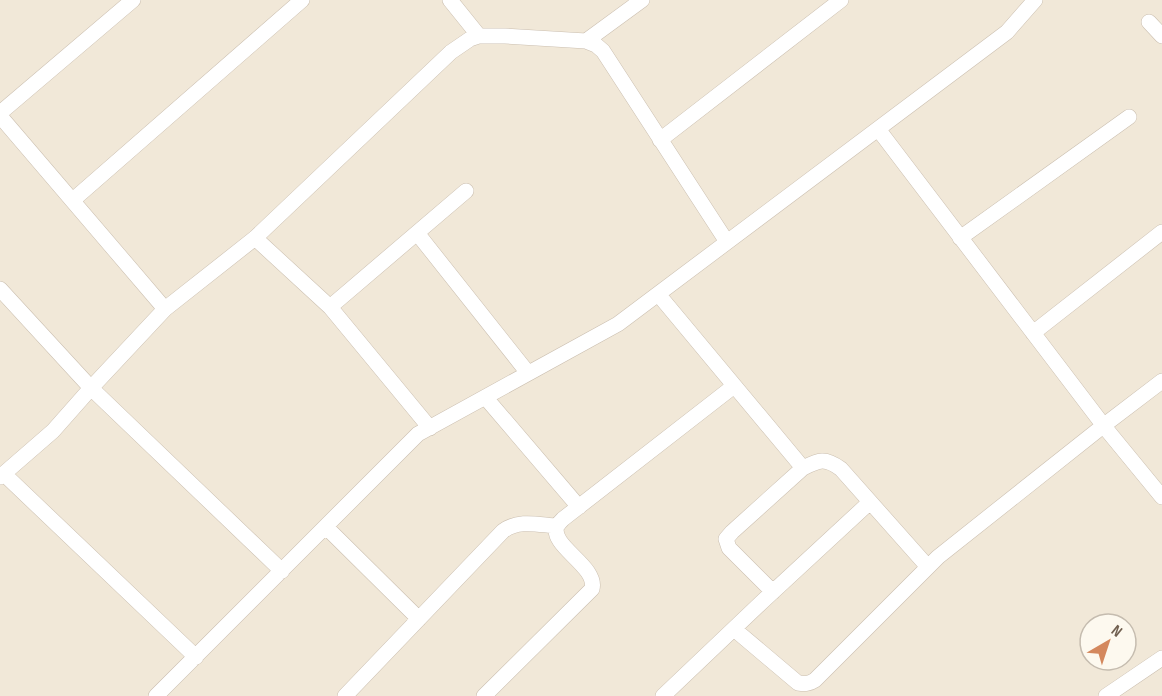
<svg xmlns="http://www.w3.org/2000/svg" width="1162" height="696" viewBox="0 0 1162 696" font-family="'Sofia Sans Condensed',sans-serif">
  <rect width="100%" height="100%" fill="#faf6e9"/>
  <path fill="#f1e8d8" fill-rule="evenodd" d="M0 0H1162V696H0ZM1090 624H1126V660H1090Z"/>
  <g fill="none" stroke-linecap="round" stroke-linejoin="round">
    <defs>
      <path id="minor" d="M450 0 479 36
        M1149 22 1162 36
        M586 41 642 0
        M0 113 133 0
        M0 116 165 309
        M878 129 1107 430 1162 497
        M660 140 841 0
        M73 200 302 0
        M417 233 528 373
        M255 238 330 307 430 428
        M960 238 1129 117
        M0 289 91 388 282 571
        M658 294 803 468
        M330 307 466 191
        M1033 333 1162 232
        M485 397 579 507
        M4 474 196 657
        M0 477 53 431 91 388 165 309 255 238 451 52 470 39 479 36H505L586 41 596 45 603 51 727 242
        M326 527 419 619
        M773 592 729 548 726 539 732 532 803 468C819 460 825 457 841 469L928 567
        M734 629 798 683C805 684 809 684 815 680L938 557 1103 426 1162 381
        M156 696 418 434 618 324 1007 32 1035 0
        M345 696 503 531C519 519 539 525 557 526
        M484 696 592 589C598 566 549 546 557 526 559 523 561 521 563 519L734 386
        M663 696 764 600 870 502
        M1106 696 1162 658"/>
    </defs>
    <use href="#minor" stroke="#cbbfb0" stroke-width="16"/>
    <use href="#minor" stroke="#fff" stroke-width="15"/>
  </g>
  <g transform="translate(1108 642) rotate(39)"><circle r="28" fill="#fdf9ef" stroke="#c5bcaf" stroke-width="1.5"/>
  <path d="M0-4.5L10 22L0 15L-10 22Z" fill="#d4885d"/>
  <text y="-9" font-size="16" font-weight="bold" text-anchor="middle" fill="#716050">N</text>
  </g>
</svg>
